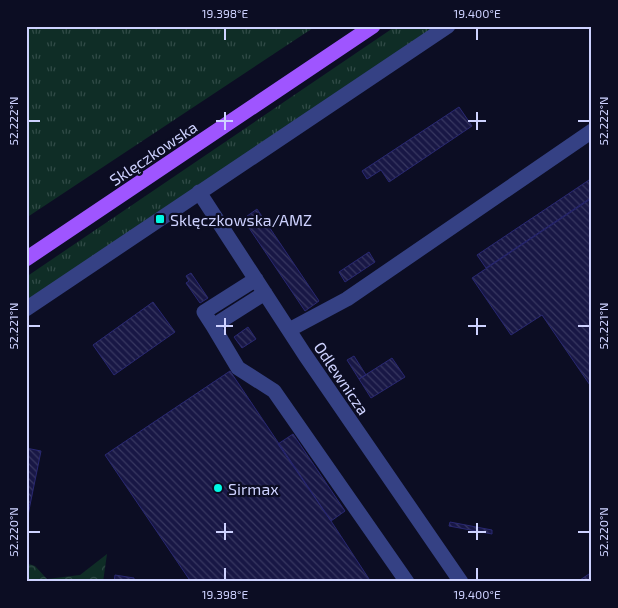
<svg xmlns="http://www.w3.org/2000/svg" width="618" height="608" viewBox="0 0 618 608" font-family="'Exo 2',sans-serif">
  <defs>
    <pattern id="grass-tufts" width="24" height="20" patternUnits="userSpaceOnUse" patternTransform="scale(1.25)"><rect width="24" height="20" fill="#0f2d26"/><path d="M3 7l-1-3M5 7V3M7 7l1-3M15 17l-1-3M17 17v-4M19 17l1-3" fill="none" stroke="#314b47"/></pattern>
    <pattern id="forest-crowns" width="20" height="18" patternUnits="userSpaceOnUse" patternTransform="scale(1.25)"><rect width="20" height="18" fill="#0f2d26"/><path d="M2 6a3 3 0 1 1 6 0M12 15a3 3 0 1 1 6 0" fill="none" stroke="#314b47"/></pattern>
    <pattern id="building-back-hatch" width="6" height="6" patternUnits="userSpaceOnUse" patternTransform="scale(1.25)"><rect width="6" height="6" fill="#181745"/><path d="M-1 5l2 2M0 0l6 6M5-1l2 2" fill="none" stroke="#383861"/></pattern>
  </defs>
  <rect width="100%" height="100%" fill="#0c0d23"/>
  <path fill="url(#grass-tufts)" d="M26 26H316L26 218Z
    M396 26H437L26 303V277Z"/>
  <path fill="url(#forest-crowns)" d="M107 554 103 582H26V563L35 566 47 579 80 575Z"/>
  <path fill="url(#building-back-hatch)" stroke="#292872" d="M459 107 472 126 389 182 381 170 367 179 362 171Z
    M592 178V197L486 268 477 255Z
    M592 198V388L542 315 511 335 472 278Z
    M257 209 319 301 305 311 243 219Z
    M369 252 375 262 345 282 339 272Z
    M191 273 208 298 200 303 186 283 189 281 186 276Z
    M153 302 175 332 114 375 93 345Z
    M248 327 256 339 242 348 234 337Z
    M354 356 366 375 359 379 347 360Z
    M392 358 405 377 371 398 359 379Z
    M230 371 331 521 371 582H191L105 455Z
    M293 434 345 511 331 521 278 444Z
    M26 448 41 451 30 505 26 504Z
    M26 504 30 505 27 521 26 520Z
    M450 522 492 530V534L449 526Z
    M592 572V582H577Z
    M115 575 134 578V582H114Z"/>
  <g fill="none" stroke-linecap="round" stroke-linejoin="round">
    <path stroke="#354184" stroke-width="15" d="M199 192 305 355 461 582
      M265 293 213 326 238 368 274 391 407 582
      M26 309 448 26
      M213 326 204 312 256 279
      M289 330 347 299 592 131"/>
    <path stroke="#9f55ff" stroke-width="15" d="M26 259 373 26"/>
  </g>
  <path fill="none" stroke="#ced2ff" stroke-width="2" d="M225 28V40M477 28V40M225 112V130M477 112V130M28 121H40M216 121H233M468 121H486M578 121H590M225 318V335M477 318V335M28 326H40M216 326H233M468 326H486M578 326H590M225 523V540M477 523V540M28 532H40M216 532H233M468 532H486M578 532H590M225 568V580M477 568V580"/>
  <g fill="#00f9e3" stroke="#0c0d23" stroke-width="2">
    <rect x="155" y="214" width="10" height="10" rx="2.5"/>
    <circle cx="218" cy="488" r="5"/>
  </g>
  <g text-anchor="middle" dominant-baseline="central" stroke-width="4.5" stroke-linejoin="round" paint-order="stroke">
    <g font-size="16" fill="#ced2ff" stroke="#0c0d23">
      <text transform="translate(153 153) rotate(-34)">Sklęczkowska</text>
      <text transform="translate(342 378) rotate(56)">Odlewnicza</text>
    </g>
    <g font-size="16" fill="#ced2ff" stroke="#0c0d23" text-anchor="start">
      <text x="170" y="219">Sklęczkowska/AMZ</text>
      <text x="228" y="488">Sirmax</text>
    </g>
  </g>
  <rect width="618" height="608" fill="none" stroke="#0c0d23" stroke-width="55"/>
  <rect x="28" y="28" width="562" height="552" fill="none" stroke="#ced2ff" stroke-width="2"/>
  <g font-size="12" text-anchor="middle" fill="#ced2ff">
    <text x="225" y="18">19.398°E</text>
    <text x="477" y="18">19.400°E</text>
    <text transform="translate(14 121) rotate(-90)" y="4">52.222°N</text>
    <text transform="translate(604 121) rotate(-90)" y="4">52.222°N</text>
    <text transform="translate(14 326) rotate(-90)" y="4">52.221°N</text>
    <text transform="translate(604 326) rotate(-90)" y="4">52.221°N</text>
    <text transform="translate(14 532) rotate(-90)" y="4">52.220°N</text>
    <text transform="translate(604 532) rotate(-90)" y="4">52.220°N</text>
    <text x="225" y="599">19.398°E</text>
    <text x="477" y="599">19.400°E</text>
  </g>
</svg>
